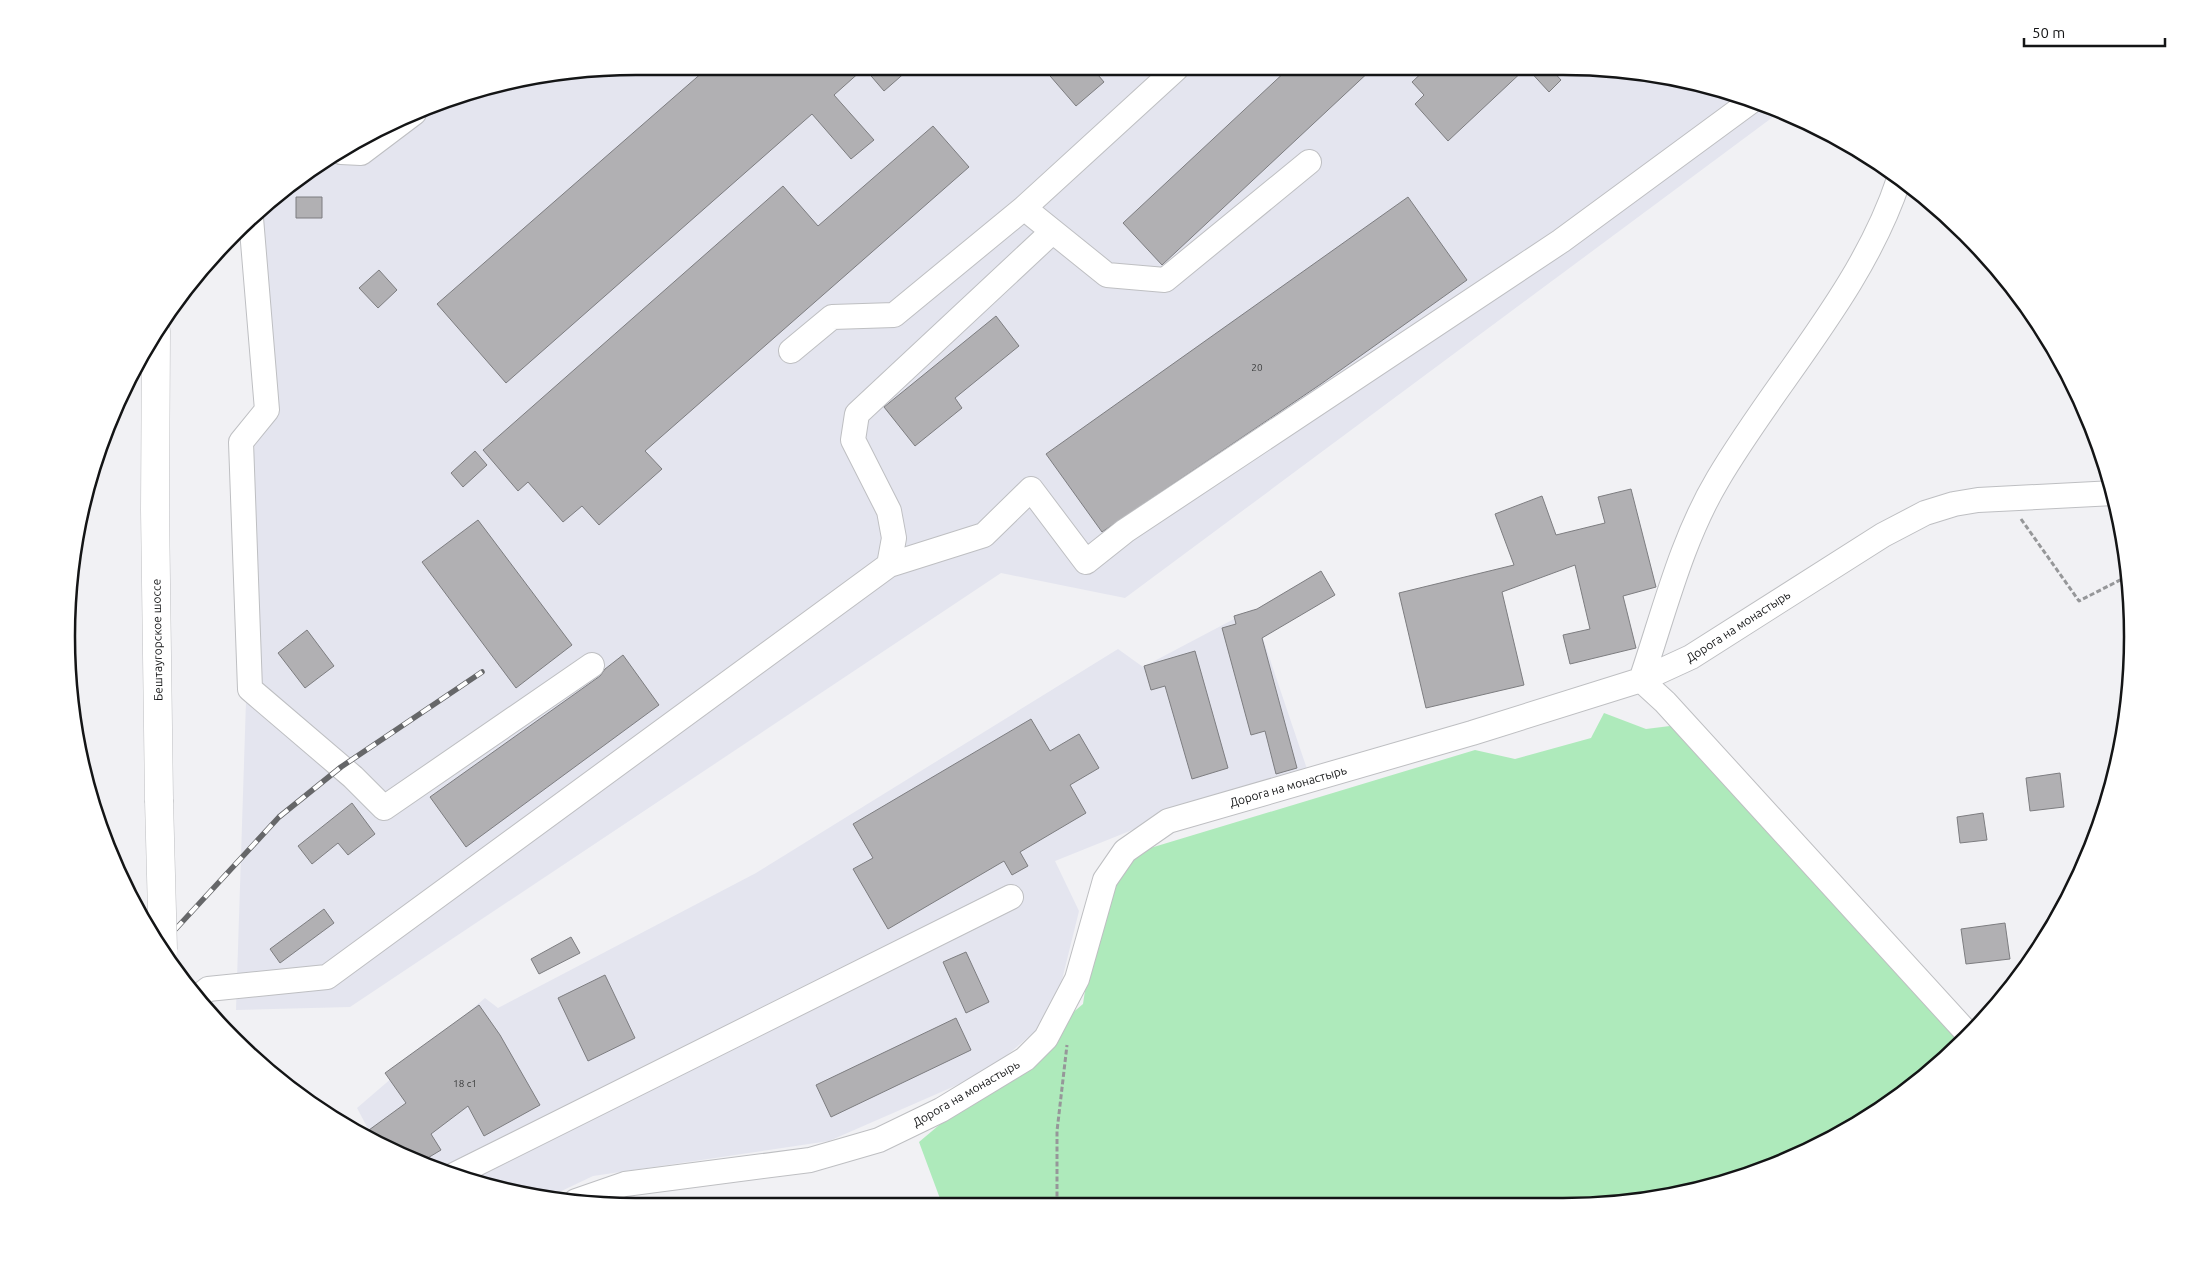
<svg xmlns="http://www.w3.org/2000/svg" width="2199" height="1273" viewBox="0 0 2199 1273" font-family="Ubuntu,sans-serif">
  <rect width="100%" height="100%" fill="#f1f1f4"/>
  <path fill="#e4e5ef" d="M1600 67 1710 86 1777 114 1125 598 1001 573 350 1007 236 1010 262 208 290 184 384 125 453 96 562 71Z
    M1253 609 1308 772 1192 806 1055 861 1079 911 1060 988 1040 1027 987 1072 829 1141 593 1176 551 1196 453 1177 374 1140 357 1108 485 998 498 1008 756 873 1118 649 1143 667Z"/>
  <path fill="#aeeabb" d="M1604 713 1646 729 1678 725 1966 1040 1879 1111 1746 1176 1637 1202 942 1204 919 1142 1083 1004 1104 862 1475 750 1515 759 1591 738Z"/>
  <path fill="#b1b0b3" stroke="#7d7d80" d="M1373 68 1162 265 1123 223 1288 69Z
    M1427 68H1526L1448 141 1415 104 1424 95 1412 82Z
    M1527 68H1550L1561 80 1549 92Z
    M1044 69H1093L1104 82 1076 106Z
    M862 70 834 95 874 140 851 159 812 114 506 383 437 304 704 71Z
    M866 70H908L884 91Z
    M933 126 969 167 645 451 662 469 599 525 582 506 563 522 528 482 518 491 483 450 783 186 818 226Z
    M296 197H322V218H296Z
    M1408 197 1467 280 1321 384 1102 532 1046 454Z
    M379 270 397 290 378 308 359 288Z
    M996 316 1019 346 955 398 962 408 915 446 884 407Z
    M475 451 487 465 463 487 451 473Z
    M1631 489 1656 587 1623 596 1636 648 1570 664 1563 635 1590 629 1575 565 1502 592 1524 685 1426 708 1399 593 1514 565 1495 514 1542 496 1556 535 1605 523 1598 497Z
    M478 520 572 645 516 688 422 562Z
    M1321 571 1335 595 1262 638 1297 768 1276 774 1265 731 1251 735 1222 628 1236 624 1234 616 1257 609Z
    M307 630 334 666 305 688 278 653Z
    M1195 651 1228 768 1192 779 1165 686 1151 690 1144 666Z
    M623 655 659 705 466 847 430 797 600 676 605 669Z
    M1031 719 1050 751 1079 734 1099 768 1070 785 1086 813 1020 852 1028 866 1012 875 1004 861 888 929 853 869 873 858 853 824Z
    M2060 773 2064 807 2030 811 2026 778Z
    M352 803 375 834 348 855 338 843 312 864 298 846Z
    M1983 813 1987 840 1960 843 1957 817Z
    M324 909 334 923 280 963 270 949Z
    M2005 923 2010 959 1966 964 1961 929Z
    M571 937 580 953 539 974 531 959Z
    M966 952 989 1002 966 1013 943 962Z
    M605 975 635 1038 588 1061 558 998Z
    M479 1005 500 1035 540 1105 484 1136 468 1106 431 1134 441 1150 421 1162 375 1141 369 1130 406 1103 385 1073Z
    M956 1018 971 1050 831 1117 816 1085Z"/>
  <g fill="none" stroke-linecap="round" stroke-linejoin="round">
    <defs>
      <path id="minor" d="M341 152 361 153 414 113
        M1024 208 1107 275 1165 280 1309 162
        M251 218 267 410 241 442 250 689 353 777 384 808 592 665
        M791 351 832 317 894 315 1024 208 1176 69
        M889 565 894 538 889 511 853 440 857 414 1052 232
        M1641 680C1664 613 1681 541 1718 479 1777 379 1862 291 1899 179
        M1641 680 1665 702 1969 1035
        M197 998 208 989 327 977 889 565 984 535 1031 489 1086 562 1125 531 1561 241 1750 102
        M452 1176 1011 897
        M576 1201 625 1184 810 1160 879 1140 941 1110 1025 1059 1046 1038 1077 979 1105 880 1125 851 1168 821 1472 733 1641 680 1691 657 1883 535 1925 513 1954 504 1978 500 2114 493"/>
      <path id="major" d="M156 331 155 510 159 800"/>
    </defs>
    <use href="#minor" stroke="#bebfc2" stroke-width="26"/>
    <use href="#major" stroke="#bebfc2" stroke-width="29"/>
    <path stroke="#969799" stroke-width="3" stroke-dasharray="5 2.5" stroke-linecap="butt" d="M2021 519 2079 601 2128 576
      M1057 1204V1131L1067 1045"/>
    <use href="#minor" stroke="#fff" stroke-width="24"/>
    <use href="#major" stroke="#fff" stroke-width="28"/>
    <defs>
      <path id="rail" d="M160 946 279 817 341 767 482 672"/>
    </defs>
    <use href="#rail" stroke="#666769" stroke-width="5.5"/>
    <use href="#rail" stroke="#fff" stroke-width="4" stroke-dasharray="11" stroke-linecap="butt"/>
    <defs>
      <path id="major-bridge" d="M159 800 163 950"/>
    </defs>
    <use href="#major-bridge" stroke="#bebfc2" stroke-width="29" stroke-linecap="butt"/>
    <use href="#major-bridge" stroke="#fff" stroke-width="28"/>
  </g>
  <g text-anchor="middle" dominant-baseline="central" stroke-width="4.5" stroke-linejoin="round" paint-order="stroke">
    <g font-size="10" fill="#3b3c3d">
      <text x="1257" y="367">20</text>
      <text x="465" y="1083">18 с1</text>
    </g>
    <g font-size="12" fill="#141516" stroke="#fff">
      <text transform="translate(1738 626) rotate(-33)">Дорога на монастырь</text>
      <text transform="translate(157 640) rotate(-91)">Бештаугорское шоссе</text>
      <text transform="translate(1288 786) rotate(-16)">Дорога на монастырь</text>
      <text transform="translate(966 1093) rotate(-30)">Дорога на монастырь</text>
    </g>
  </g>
  <path d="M0 0H2199V1273H0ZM636 75H1563A561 561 0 0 1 2124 636V637A561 561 0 0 1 1563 1198H636A561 561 0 0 1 75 637V636A561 561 0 0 1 636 75Z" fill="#fff" fill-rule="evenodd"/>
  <path fill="none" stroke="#141516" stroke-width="2.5" d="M636 75H1563A561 561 0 0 1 2124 636V637A561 561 0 0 1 1563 1198H636A561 561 0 0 1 75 637V636A561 561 0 0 1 636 75Z"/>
  <path d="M2024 38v8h141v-8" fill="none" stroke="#141516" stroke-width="2.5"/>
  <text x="2032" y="38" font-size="15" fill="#141516" stroke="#ffffff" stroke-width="4" paint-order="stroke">50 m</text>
</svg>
